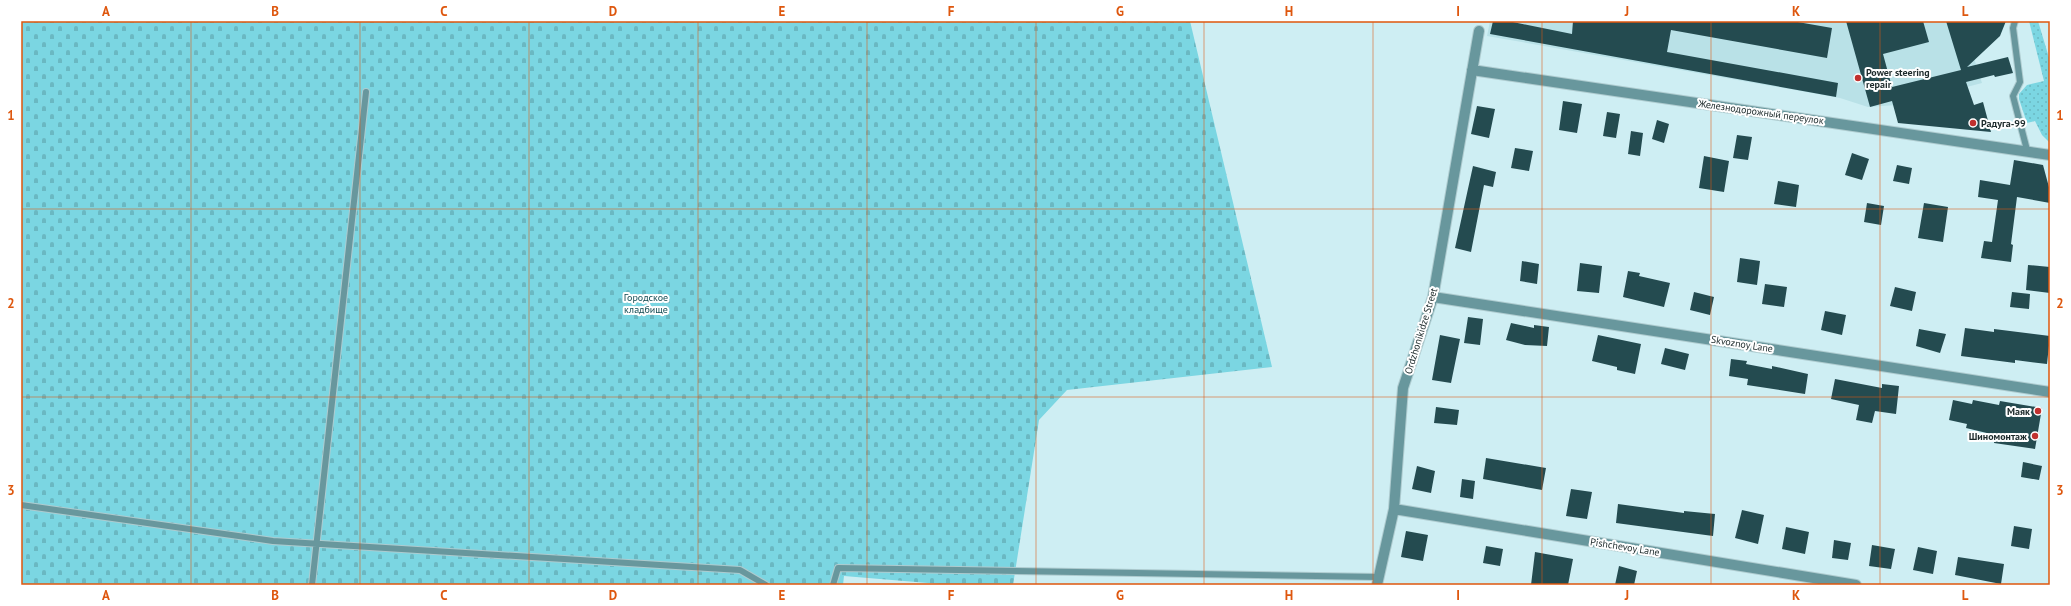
<svg xmlns="http://www.w3.org/2000/svg" width="2071" height="606" viewBox="0 0 2071 606" font-family="'PT Sans',sans-serif">
  <defs>
    <pattern id="green-dots" width="8" height="8" patternUnits="userSpaceOnUse"><rect width="8" height="8" fill="#7bd6e2"/><path d="M2 2h.1M6 6h.1" fill="none" stroke="#6ab8c2" stroke-width="1.8" stroke-linecap="round"/></pattern>
    <pattern id="cemetery-stones" width="16" height="16" patternUnits="userSpaceOnUse"><rect width="16" height="16" fill="#7bd6e2"/><path d="M2 7V4a2 2 0 0 1 4 0v3zM10 15v-3a2 2 0 0 1 4 0v3z" fill="#6ab8c2"/></pattern>
  </defs>
  <rect width="100%" height="100%" fill="#ceeef3"/>
  <path fill="#b9e1e7" d="M1490 21H1962L1982 83 1897 105 1868 107 1840 98 1487 36Z"/>
  <path fill="url(#green-dots)" d="M2029 21H2038L2050 61V143L2042 135 2035 121 2027 123 2019 99V94L2027 85 2044 81Z"/>
  <path fill="url(#cemetery-stones)" d="M21 21H1190L1272 367 1067 390 1039 420 1013 585H952L844 576 843 585H21Z"/>
  <path fill="#244b50" d="M1493 21H1508L1572 34 1573 21H1792L1832 28 1827 58 1671 30 1667 52 1838 83 1836 97 1490 34Z
    M1846 21H1923L1929 42 1883 54 1892 87 1961 70 1946 21H2006L2000 36 1967 67 2008 57 2013 73 1995 77 1994 75 1966 82 1974 105 1983 102 1991 132 1898 123 1892 101 1870 107Z
    M1563 101 1582 104 1577 133 1559 130Z
    M1477 106 1495 109 1489 138 1471 134Z
    M1607 112 1620 114 1616 138 1603 136Z
    M1657 120 1669 124 1664 143 1652 139Z
    M1631 131 1643 133 1640 156 1628 154Z
    M1737 135 1752 137 1748 160 1733 158Z
    M1515 148 1533 151 1529 171 1511 168Z
    M1852 153 1869 159 1862 180 1845 175Z
    M1704 156 1729 161 1724 192 1699 188Z
    M2014 160 2043 165 2050 191V203L2017 197 2011 244 2013 245 2011 262 1981 258 1984 241 1992 242 1998 200 1978 197 1980 180 2010 185Z
    M1897 165 1912 168 1909 184 1893 181Z
    M1473 166 1496 172 1493 187 1484 185 1471 252 1455 248Z
    M1778 181 1799 185 1796 207 1774 204Z
    M1867 203 1884 206 1881 225 1864 222Z
    M1924 203 1948 207 1943 242 1918 238Z
    M1740 258 1760 261 1757 285 1737 282Z
    M1522 261 1539 264 1537 284 1520 281Z
    M1580 263 1602 266 1599 293 1577 291Z
    M2028 265 2050 267V293L2026 290Z
    M1628 271 1640 273 1639 276 1670 283 1664 307 1623 297Z
    M1765 284 1787 287 1784 307 1762 304Z
    M1895 287 1916 292 1912 311 1890 306Z
    M1694 292 1714 297 1710 315 1690 310Z
    M2012 292 2030 294 2029 309 2010 307Z
    M1825 311 1846 315 1842 335 1821 330Z
    M1468 317 1483 319 1480 345 1464 343Z
    M1511 323 1534 328V325L1549 327 1547 346 1525 345 1506 340Z
    M1965 328 1994 332V329L2050 336 2047 364 2015 360V363L1961 356Z
    M1919 329 1946 334 1940 353 1916 346Z
    M1440 335 1460 339 1451 383 1432 380Z
    M1598 335 1641 344 1635 374 1617 370V367L1592 361Z
    M1665 348 1689 354 1685 370 1661 364Z
    M1731 359 1747 361 1746 364 1772 369V366L1808 374 1805 394 1747 385 1748 379 1729 376Z
    M1835 379 1882 388V384L1899 386 1896 414 1875 411 1872 423 1856 420 1859 405 1831 399Z
    M1953 400 1972 404 1973 400 1999 405 2000 401 2042 408 2035 449 1994 443 1995 435 1966 428 1967 424 1949 420Z
    M1436 407 1459 410 1457 425 1434 423Z
    M1486 458 1546 468 1542 490 1483 479Z
    M2023 462 2042 466 2039 480 2021 477Z
    M1417 466 1435 471 1431 493 1412 489Z
    M1462 479 1475 481 1473 499 1460 497Z
    M1571 489 1592 492 1587 519 1566 516Z
    M1618 504 1684 513V511L1715 514 1713 536 1616 523Z
    M1742 510 1764 515 1758 544 1735 538Z
    M2014 526 2032 529 2029 549 2011 546Z
    M1786 527 1809 532 1805 554 1782 549Z
    M1406 531 1428 535 1423 561 1401 557Z
    M1834 540 1851 543 1848 560 1832 558Z
    M1872 545 1895 549 1891 569 1869 566Z
    M1486 546 1503 549 1500 566 1483 563Z
    M1918 547 1937 551 1933 574 1913 570Z
    M1535 552 1573 559 1568 585H1531Z
    M1958 557 2004 564 2001 584 1955 575Z
    M1619 566 1637 571 1634 585H1615Z"/>
  <g fill="none" stroke-linecap="round" stroke-linejoin="round">
    <defs>
      <path id="service" d="M2015 21 2013 28 2020 82 2013 96 2027 150
        M21 505 273 541 740 570 766 585
        M312 585 366 92
        M833 585 838 568 1379 577"/>
      <path id="minor" d="M1472 70 2050 155
        M1433 297 2050 392
        M1394 509 1856 585
        M1377 585 1394 509 1403 388 1433 297 1479 31"/>
    </defs>
    <use href="#service" stroke="#aecbcf" stroke-width="8"/>
    <use href="#minor" stroke="#aecbcf" stroke-width="12"/>
    <use href="#service" stroke="#68979d" stroke-width="6"/>
    <use href="#minor" stroke="#68979d" stroke-width="10"/>
  </g>
  <path fill="none" stroke="#de570e" stroke-width="1" stroke-opacity="0.55" d="M191 21V585M360 21V585M529 21V585M698 21V585M867 21V585M1036 21V585M1204 21V585M1373 21V585M1542 21V585M1711 21V585M1880 21V585M21 209H2050M21 397H2050"/>
  <g fill="#c0312f" stroke="#fff" stroke-width="1.5">
    <circle cx="1858" cy="78" r="4"/>
    <circle cx="1973" cy="123" r="4"/>
    <circle cx="2038" cy="411" r="4"/>
    <circle cx="2035" cy="436" r="4"/>
  </g>
  <g text-anchor="middle" dominant-baseline="central" stroke-width="4" stroke-linejoin="round" paint-order="stroke">
    <g font-size="10" font-weight="bold" fill="#1d2a2b" stroke="#fff" text-anchor="start">
      <text x="1866" y="72">Power steering<tspan x="1866" dy="12">repair</tspan></text>
      <text x="1981" y="123">Радуга-99</text>
      <text x="2030" y="411" text-anchor="end">Маяк</text>
      <text x="2027" y="436" text-anchor="end">Шиномонтаж</text>
    </g>
    <g font-size="10" fill="#1d2a2b" stroke="#fff">
      <text transform="translate(1761 112) rotate(8)">Железнодорожный переулок</text>
      <text transform="translate(1421 331) rotate(-73)">Ordzhonikidze Street</text>
      <text transform="translate(1742 344) rotate(9)">Skvoznoy Lane</text>
      <text transform="translate(1625 547) rotate(9)">Pishchevoy Lane</text>
    </g>
    <g font-size="10" fill="#124a51" stroke="#fff">
      <text x="646" y="297">Городское<tspan x="646" dy="12">кладбище</tspan></text>
    </g>
  </g>
  <rect width="2071" height="606" fill="none" stroke="#ffffff" stroke-width="44"/>
  <rect x="22" y="22" width="2027" height="562" fill="none" stroke="#de570e" stroke-width="1.5"/>
  <g font-size="13" text-anchor="middle" font-weight="bold" fill="#de570e">
    <text x="106" y="16">A</text>
    <text x="275" y="16">B</text>
    <text x="444" y="16">C</text>
    <text x="613" y="16">D</text>
    <text x="782" y="16">E</text>
    <text x="951" y="16">F</text>
    <text x="1120" y="16">G</text>
    <text x="1289" y="16">H</text>
    <text x="1458" y="16">I</text>
    <text x="1627" y="16">J</text>
    <text x="1796" y="16">K</text>
    <text x="1965" y="16">L</text>
    <text x="11" y="120">1</text>
    <text x="2060" y="120">1</text>
    <text x="11" y="308">2</text>
    <text x="2060" y="308">2</text>
    <text x="11" y="495">3</text>
    <text x="2060" y="495">3</text>
    <text x="106" y="600">A</text>
    <text x="275" y="600">B</text>
    <text x="444" y="600">C</text>
    <text x="613" y="600">D</text>
    <text x="782" y="600">E</text>
    <text x="951" y="600">F</text>
    <text x="1120" y="600">G</text>
    <text x="1289" y="600">H</text>
    <text x="1458" y="600">I</text>
    <text x="1627" y="600">J</text>
    <text x="1796" y="600">K</text>
    <text x="1965" y="600">L</text>
  </g>
</svg>
